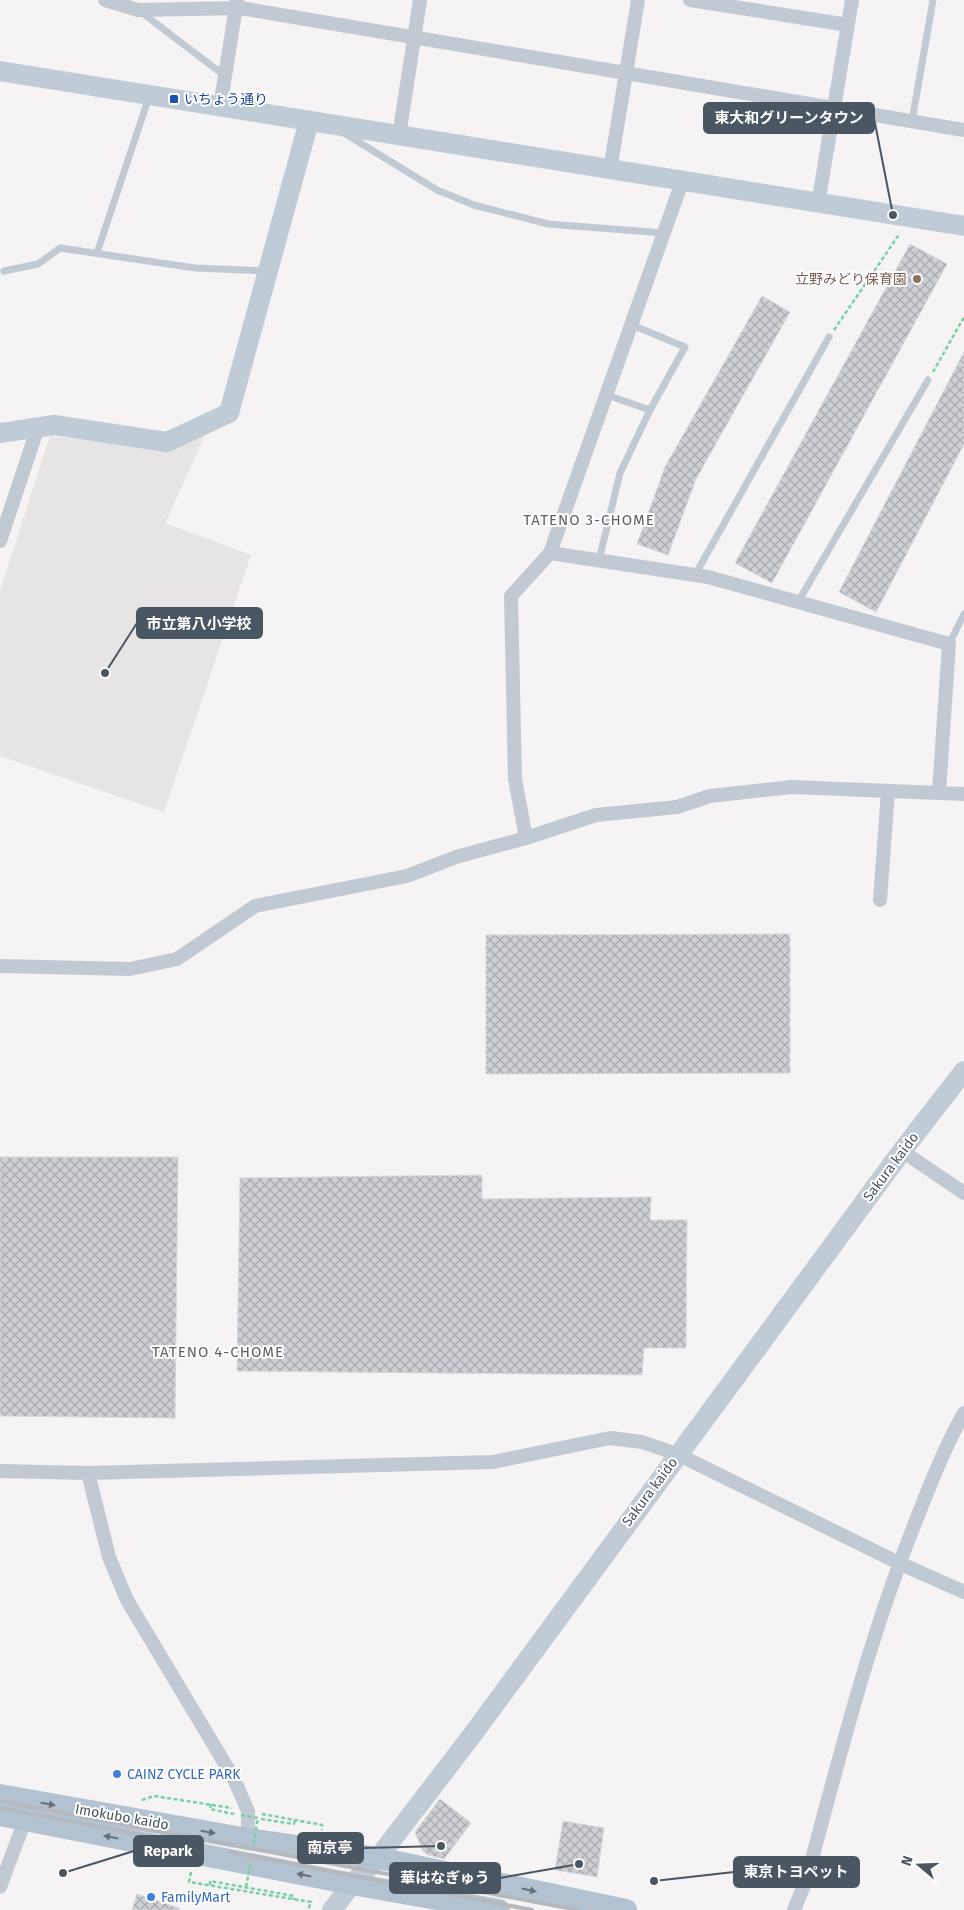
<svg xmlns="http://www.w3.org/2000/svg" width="964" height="1910" viewBox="0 0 964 1910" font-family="'Fira Sans','Noto Sans JP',sans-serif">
  <defs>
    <pattern id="building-cross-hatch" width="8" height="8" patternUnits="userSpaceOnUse" patternTransform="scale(1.25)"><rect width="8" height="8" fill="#cdcfd5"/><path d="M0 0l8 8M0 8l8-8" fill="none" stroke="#a8abb0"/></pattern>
  </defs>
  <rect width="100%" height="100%" fill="#f5f3f3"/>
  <path fill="#e6e4e5" d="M206 433 165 523 251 555 164 812 0 756V591L50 436 163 449Z"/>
  <path fill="url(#building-cross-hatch)" stroke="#d7d9de" d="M910 244 947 264 772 583 735 563Z
    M762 296 790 312 696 479 668 555 637 544 665 467Z
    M964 352V444L876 612 839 592Z
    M790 934V1073L486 1074V935Z
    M0 1157H178L175 1418 0 1416Z
    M482 1175V1199L651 1197 650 1220H687L686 1348H644L642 1375 237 1371 240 1178Z
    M440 1799 471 1823 444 1859 428 1855 423 1851 415 1832Z
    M563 1821 604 1828 597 1877 555 1870Z
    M137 1894 179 1908V1910H132Z"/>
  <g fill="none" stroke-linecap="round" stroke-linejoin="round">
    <path stroke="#7ad0a6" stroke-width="2.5" stroke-dasharray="4 2.5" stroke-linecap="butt" d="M834 330 900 233
      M933 372 964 317
      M142 1800 154 1796 232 1808
      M211 1804 210 1809 234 1814
      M262 1814 322 1825V1830
      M261 1819 294 1824 295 1820
      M191 1872 189 1882 311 1902 308 1910
      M210 1885V1881L294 1896V1900"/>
    <path stroke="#c1cad2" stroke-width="7" d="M141 12 225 76
      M912 121 933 0
      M344 133 437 190 474 205 548 224 664 233
      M97 253 149 97
      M4 271 38 264 60 248 195 268 266 271
      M607 395 650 410
      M599 560 620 473 650 410 685 347 632 325
      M695 575 829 337
      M798 602 928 380
      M949 644 964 614"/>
    <path stroke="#c1cad2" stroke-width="14" d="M105 0 138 10 240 8 964 130
      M690 0 848 25
      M220 107 237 1
      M399 136 420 0
      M610 170 638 0
      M818 204 852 0
      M0 541 38 427
      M550 553 708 577 949 644 939 792
      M526 838 515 779 511 596 550 553 682 182
      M880 900 888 791
      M0 966 130 969 177 959 255 906 407 876 456 857 526 838 596 815 677 807 710 796 792 787 964 794
      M902 1151 964 1193
      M0 1471 88 1473 493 1462 610 1438 642 1442 677 1454 899 1563 964 1592
      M88 1473 109 1557 127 1600 233 1777 248 1811V1839
      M0 1887 25 1820
      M794 1910 807 1878C839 1758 869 1639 915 1523 930 1485 944 1448 964 1413"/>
    <path stroke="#c1cbd6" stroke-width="20" d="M0 71 964 226
      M0 433 54 425 167 442 229 413 309 121
      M332 1910 352 1884 378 1858 473 1734 902 1151 964 1071"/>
    <path stroke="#b3c2d1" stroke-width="22" d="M0 1795 248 1839 378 1858 626 1910
      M0 1815 352 1884 499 1910"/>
    <path stroke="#b5b8bd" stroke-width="4" d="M0 1801 578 1910
      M0 1808 169 1840
      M230 1852 532 1910"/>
    <path stroke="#7ad0a6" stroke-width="2.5" stroke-dasharray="4 2.5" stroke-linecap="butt" d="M241 1815 258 1818 253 1846
      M246 1887 251 1861"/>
  </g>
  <defs><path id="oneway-solid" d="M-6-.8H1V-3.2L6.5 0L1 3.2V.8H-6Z" transform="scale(1.25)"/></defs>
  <g fill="#64717d">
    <use href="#oneway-solid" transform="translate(48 1804) rotate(10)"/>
    <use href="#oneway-solid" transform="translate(208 1832) rotate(10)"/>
    <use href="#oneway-solid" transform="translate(111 1837) rotate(-169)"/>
    <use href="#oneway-solid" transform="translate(304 1875) rotate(-169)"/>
    <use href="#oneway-solid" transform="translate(529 1890) rotate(12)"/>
  </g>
  <rect fill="#1a4fb4" stroke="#fff" stroke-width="2" x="169" y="94" width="10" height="10" rx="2.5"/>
  <circle fill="#8d6e63" stroke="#fff" stroke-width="2" cx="917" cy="279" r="5"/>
  <g fill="#3f7fe0" stroke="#fff" stroke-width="2">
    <circle cx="117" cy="1774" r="5"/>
    <circle cx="151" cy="1897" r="5"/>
  </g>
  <g text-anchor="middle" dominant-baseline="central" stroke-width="4" stroke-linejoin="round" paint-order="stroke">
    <g font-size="14" fill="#164399" stroke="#fff" text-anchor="start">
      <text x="184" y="99">いちょう通り</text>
    </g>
    <g font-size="14" fill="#785e54" stroke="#fff" text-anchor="end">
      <text x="907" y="279">立野みどり保育園</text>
    </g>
    <g font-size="14" fill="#4a5661" stroke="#fff">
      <text transform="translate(891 1167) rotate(-53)">Sakura kaido</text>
      <text transform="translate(650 1492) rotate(-53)">Sakura kaido</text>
      <text transform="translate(122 1817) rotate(10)">Imokubo kaido</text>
    </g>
    <g font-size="14" fill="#366cbe" stroke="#fff" text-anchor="start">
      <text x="127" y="1774">CAINZ CYCLE PARK</text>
      <text x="161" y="1897">FamilyMart</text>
    </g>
    <g font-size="15" letter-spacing="1" fill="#5f6368" stroke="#fff">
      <text x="589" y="520">TATENO 3-CHOME</text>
      <text x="218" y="1352">TATENO 4-CHOME</text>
    </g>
  </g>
  <path fill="none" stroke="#4a5661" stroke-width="2" d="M893 215L874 118M105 673L137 623M441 1846L363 1848M63 1873L134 1851M654 1881L734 1872M579 1864L500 1878"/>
  <g fill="#4a5661" stroke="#fff" stroke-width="2">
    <circle cx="893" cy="215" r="5"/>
    <circle cx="105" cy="673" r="5"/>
    <circle cx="441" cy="1846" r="5"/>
    <circle cx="63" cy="1873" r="5"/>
    <circle cx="654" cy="1881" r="5"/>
    <circle cx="579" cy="1864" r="5"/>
  </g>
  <g fill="#4a5661" stroke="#4a5661" stroke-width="2">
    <rect x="704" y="103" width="170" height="30" rx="5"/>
    <rect x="137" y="608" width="125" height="30" rx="5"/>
    <rect x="298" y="1833" width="65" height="30" rx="5"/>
    <rect x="134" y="1836" width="69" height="30" rx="5"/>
    <rect x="734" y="1857" width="125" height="30" rx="5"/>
    <rect x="390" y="1863" width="110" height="30" rx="5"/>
  </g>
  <g font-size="15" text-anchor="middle" font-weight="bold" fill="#fff">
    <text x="789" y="123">東大和グリーンタウン</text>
    <text x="199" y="629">市立第八小学校</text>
    <text x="330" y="1853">南京亭</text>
    <text x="168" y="1856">Repark</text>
    <text x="796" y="1877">東京トヨペット</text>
    <text x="445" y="1883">華はなぎゅう</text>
  </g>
  <g transform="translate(919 1865) rotate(289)" stroke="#ffffff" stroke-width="4" paint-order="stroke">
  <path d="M0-4L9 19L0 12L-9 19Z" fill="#4a5661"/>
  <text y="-8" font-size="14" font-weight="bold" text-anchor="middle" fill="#4a5661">N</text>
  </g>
</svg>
